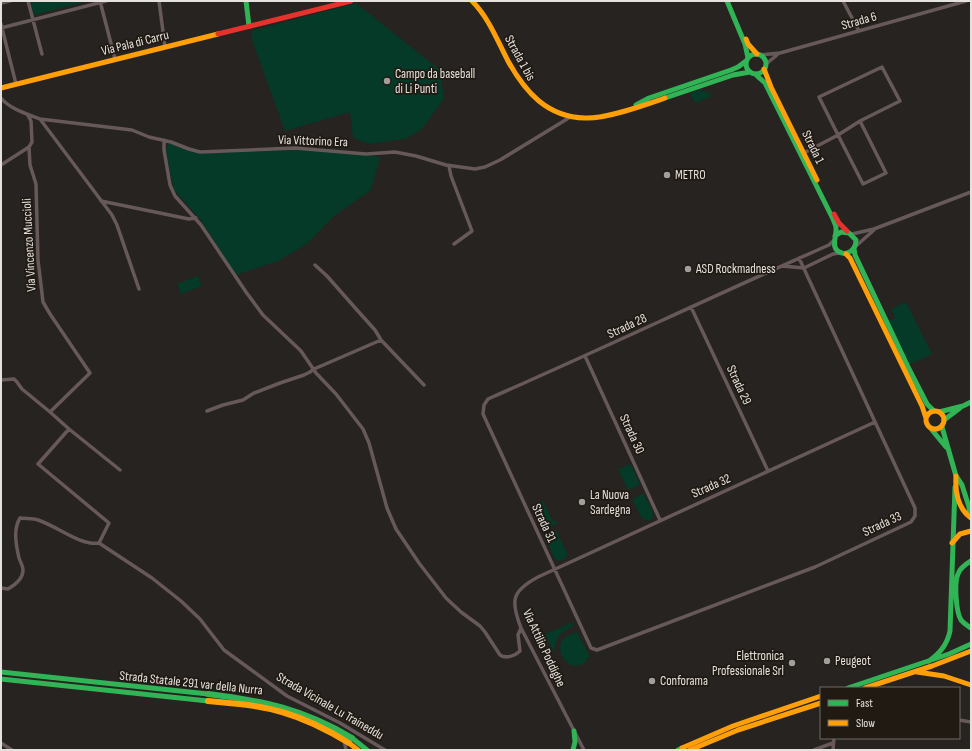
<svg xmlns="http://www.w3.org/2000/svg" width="972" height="751" viewBox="0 0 972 751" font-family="'Sofia Sans Condensed',sans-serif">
  <rect width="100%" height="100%" fill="#262320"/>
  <path fill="#053928" d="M30 1H88L34 15Z
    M356 3 440 70 444 99 421 130 405 139 369 144 353 138 350 112 285 131 253 43 251 31Z
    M700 90 704 92 707 91 712 96 696 103 689 94Z
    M169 143 177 146 202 152 271 149H327L380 157 371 190 334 216 307 244 278 261 236 275 200 219 174 190 165 151Z
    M198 276 202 286 181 294 177 284Z
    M906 302 932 354 913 363H909L888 321 895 318 891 309Z
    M631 464 639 482V485L628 490 618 469Z
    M643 494H644L653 513 652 519 647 521 642 518 632 499Z
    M543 501 552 520 559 523 562 519V521L543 530 532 505Z
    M556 530 567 553 566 558 560 561 555 559 544 536Z
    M573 622 574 626C560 632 556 637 554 653L545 634Z
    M577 632 590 657 586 659 587 662C584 663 579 666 575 666 563 665 556 648 563 639 567 635 572 634 577 632Z"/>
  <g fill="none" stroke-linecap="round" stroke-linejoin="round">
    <path stroke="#675859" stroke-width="3.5" d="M28 1 42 54
      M100 1 115 59
      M159 1 165 47
      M843 1 859 31
      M1 3 10 1
      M1 24 16 84
      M1 28 106 1
      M759 55 780 53 966 1
      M766 64 777 55
      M1 98C10 109 27 114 40 119L132 130 149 137 171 142 189 149 200 152 295 148 366 154 395 152 416 156 446 165 475 169 485 167 500 160 572 116
      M40 119 112 215 117 225 139 289
      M164 140V150L170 185 175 196 201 225 246 292 263 315 301 351 316 373 336 394 363 429 369 443 387 508 396 529 419 563 446 598 461 612 480 626 485 632 500 655C506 659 515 656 520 651L518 635 521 628
      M29 147 30 165 36 184 38 260 43 302 50 314 90 373 50 412 69 429 38 464 109 523 99 543
      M802 154 838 135 819 97 882 67 900 101 860 121 838 135 863 184 886 173 860 121
      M1 165 29 147 32 142 31 121 27 114
      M449 166 451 176 472 231 454 244
      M101 201 189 219 196 218
      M852 234 874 229 971 192
      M856 246 874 230
      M799 258 915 508V516L911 522 815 567 597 650 591 648 483 414 484 405 488 399C602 349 715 295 829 245L833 241
      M315 265 327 276 357 310 375 330 381 340 424 385
      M782 266 804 268 833 254 840 253
      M691 307 768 471
      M585 356 660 520
      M1 380 14 379 17 382 22 389 50 412
      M207 411 223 405 243 400 254 393 280 383 304 375 310 372 314 369 381 340
      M69 429 120 470
      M99 543 152 578 181 601 200 619 224 650 250 669 287 696 340 723 385 750
      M1 588 8 589C15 585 23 578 23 570 23 566 20 561 19 558 16 545 13 529 20 518 26 519 32 518 38 520 57 526 80 546 99 543
      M959 720 971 722
      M344 740 346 750
      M1 743 12 750
      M584 750 521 628C510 600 512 591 538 577L875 422
      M814 750 833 743
      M833 750 834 738"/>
    <path stroke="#30b455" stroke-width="5" d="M246 1 249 26
      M727 1 745 44 748 58
      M746 64a10 10 0 1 1 20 0a10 10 0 1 1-20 0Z
      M755 74 765 83 833 219C834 222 836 225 836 228 837 237 829 249 842 253 845 254 848 253 851 251 855 248 856 244 856 240L849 233 841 232 835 236
      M665 98 733 75 750 72
      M636 105 649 98 731 70 738 67 746 61
      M854 249 855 255 909 369 927 404 934 411
      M939 412 963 406 971 402
      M944 420 960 408
      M942 427 956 476 962 485 969 507 970 517
      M932 430 946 447
      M971 561C966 564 960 568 958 574 954 583 956 612 961 620 964 624 968 626 971 628
      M929 661C940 653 947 645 950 631L955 487
      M1 672 208 694
      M1 679 208 701
      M848 688 949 654 971 644
      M352 738 367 750
      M573 750 575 742 574 731
      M678 750 682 748"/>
    <path stroke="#ff9f0a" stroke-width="5" d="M472 1C489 18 497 40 508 61 525 92 547 117 585 118 606 119 645 105 665 98
      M746 39 748 44 757 54
      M764 69 771 87 817 180
      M1 88 218 34
      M846 254 850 258 922 406 926 418
      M926 420a9 9 0 1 1 18 0a9 9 0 1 1-18 0Z
      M956 476C955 492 957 508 971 518
      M952 543 960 534 971 531
      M917 672 944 676 971 685
      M865 688 932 666 971 651
      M349 743 358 750
      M682 748 733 726 821 696
      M690 750 738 730 821 703"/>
    <path stroke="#e5322d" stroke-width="5" d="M218 34 351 1
      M834 214 839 223 847 231"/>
    <path stroke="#30b455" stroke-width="6" d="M208 694C264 701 303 709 352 738"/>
    <path stroke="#ff9f0a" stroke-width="6" d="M208 701C232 703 258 705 282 712 306 719 328 730 349 743"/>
  </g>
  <g fill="#a29e9b" stroke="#201a13" stroke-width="1.5">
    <circle cx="387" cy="81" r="4"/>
    <circle cx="667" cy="175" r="4"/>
    <circle cx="688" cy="269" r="4"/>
    <circle cx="582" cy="502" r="4"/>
    <circle cx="827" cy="661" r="4"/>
    <circle cx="792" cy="663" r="4"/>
    <circle cx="652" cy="681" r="4"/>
  </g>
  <g text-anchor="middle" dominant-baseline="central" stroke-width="3.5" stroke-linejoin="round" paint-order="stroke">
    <g font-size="13" fill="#e5e1dd" stroke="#201a13">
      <text transform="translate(859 21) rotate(-16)">Strada 6</text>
      <text transform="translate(135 43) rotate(-14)">Via Pala di Carru</text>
      <text transform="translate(520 58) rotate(61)">Strada 1 bis</text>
      <text transform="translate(313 141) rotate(2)">Via Vittorino Era</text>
      <text transform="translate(813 147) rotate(64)">Strada 1</text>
      <text transform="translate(29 245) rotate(-93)">Via Vincenzo Muccioli</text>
      <text transform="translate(627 326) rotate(-25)">Strada 28</text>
      <text transform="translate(739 385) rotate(65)">Strada 29</text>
      <text transform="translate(632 434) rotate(65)">Strada 30</text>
      <text transform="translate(711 486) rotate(-24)">Strada 32</text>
      <text transform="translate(544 523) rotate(65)">Strada 31</text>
      <text transform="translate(882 524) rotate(-25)">Strada 33</text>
      <text transform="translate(544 648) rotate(65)">Via Attilio Poddighe</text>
      <text transform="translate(191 683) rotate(6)">Strada Statale 291 var della Nurra</text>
      <text transform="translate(330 706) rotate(30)">Strada Vicinale Lu Traineddu</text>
    </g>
    <g font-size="13" fill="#e5e1dd" stroke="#201a13" text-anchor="start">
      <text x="395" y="74">Campo da baseball<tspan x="395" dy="15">di Li Punti</tspan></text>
      <text x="675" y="175">METRO</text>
      <text x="696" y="269">ASD Rockmadness</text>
      <text x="590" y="495">La Nuova<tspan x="590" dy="15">Sardegna</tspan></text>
      <text x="784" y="656" text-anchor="end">Elettronica<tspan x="784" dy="15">Professionale Srl</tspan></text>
      <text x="835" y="661">Peugeot</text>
      <text x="660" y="681">Conforama</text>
    </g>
  </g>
  <rect width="972" height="751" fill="none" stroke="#e5e1dd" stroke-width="4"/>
  <rect x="820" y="687" width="140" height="52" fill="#201a13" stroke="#6f6a64"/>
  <rect x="828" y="700" width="20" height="6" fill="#30b455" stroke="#6f6a64"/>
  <text x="856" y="707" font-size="12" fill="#e5e1dd">Fast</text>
  <rect x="828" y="720" width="20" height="6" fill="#ff9f0a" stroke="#6f6a64"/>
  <text x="856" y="727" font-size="12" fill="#e5e1dd">Slow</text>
</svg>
